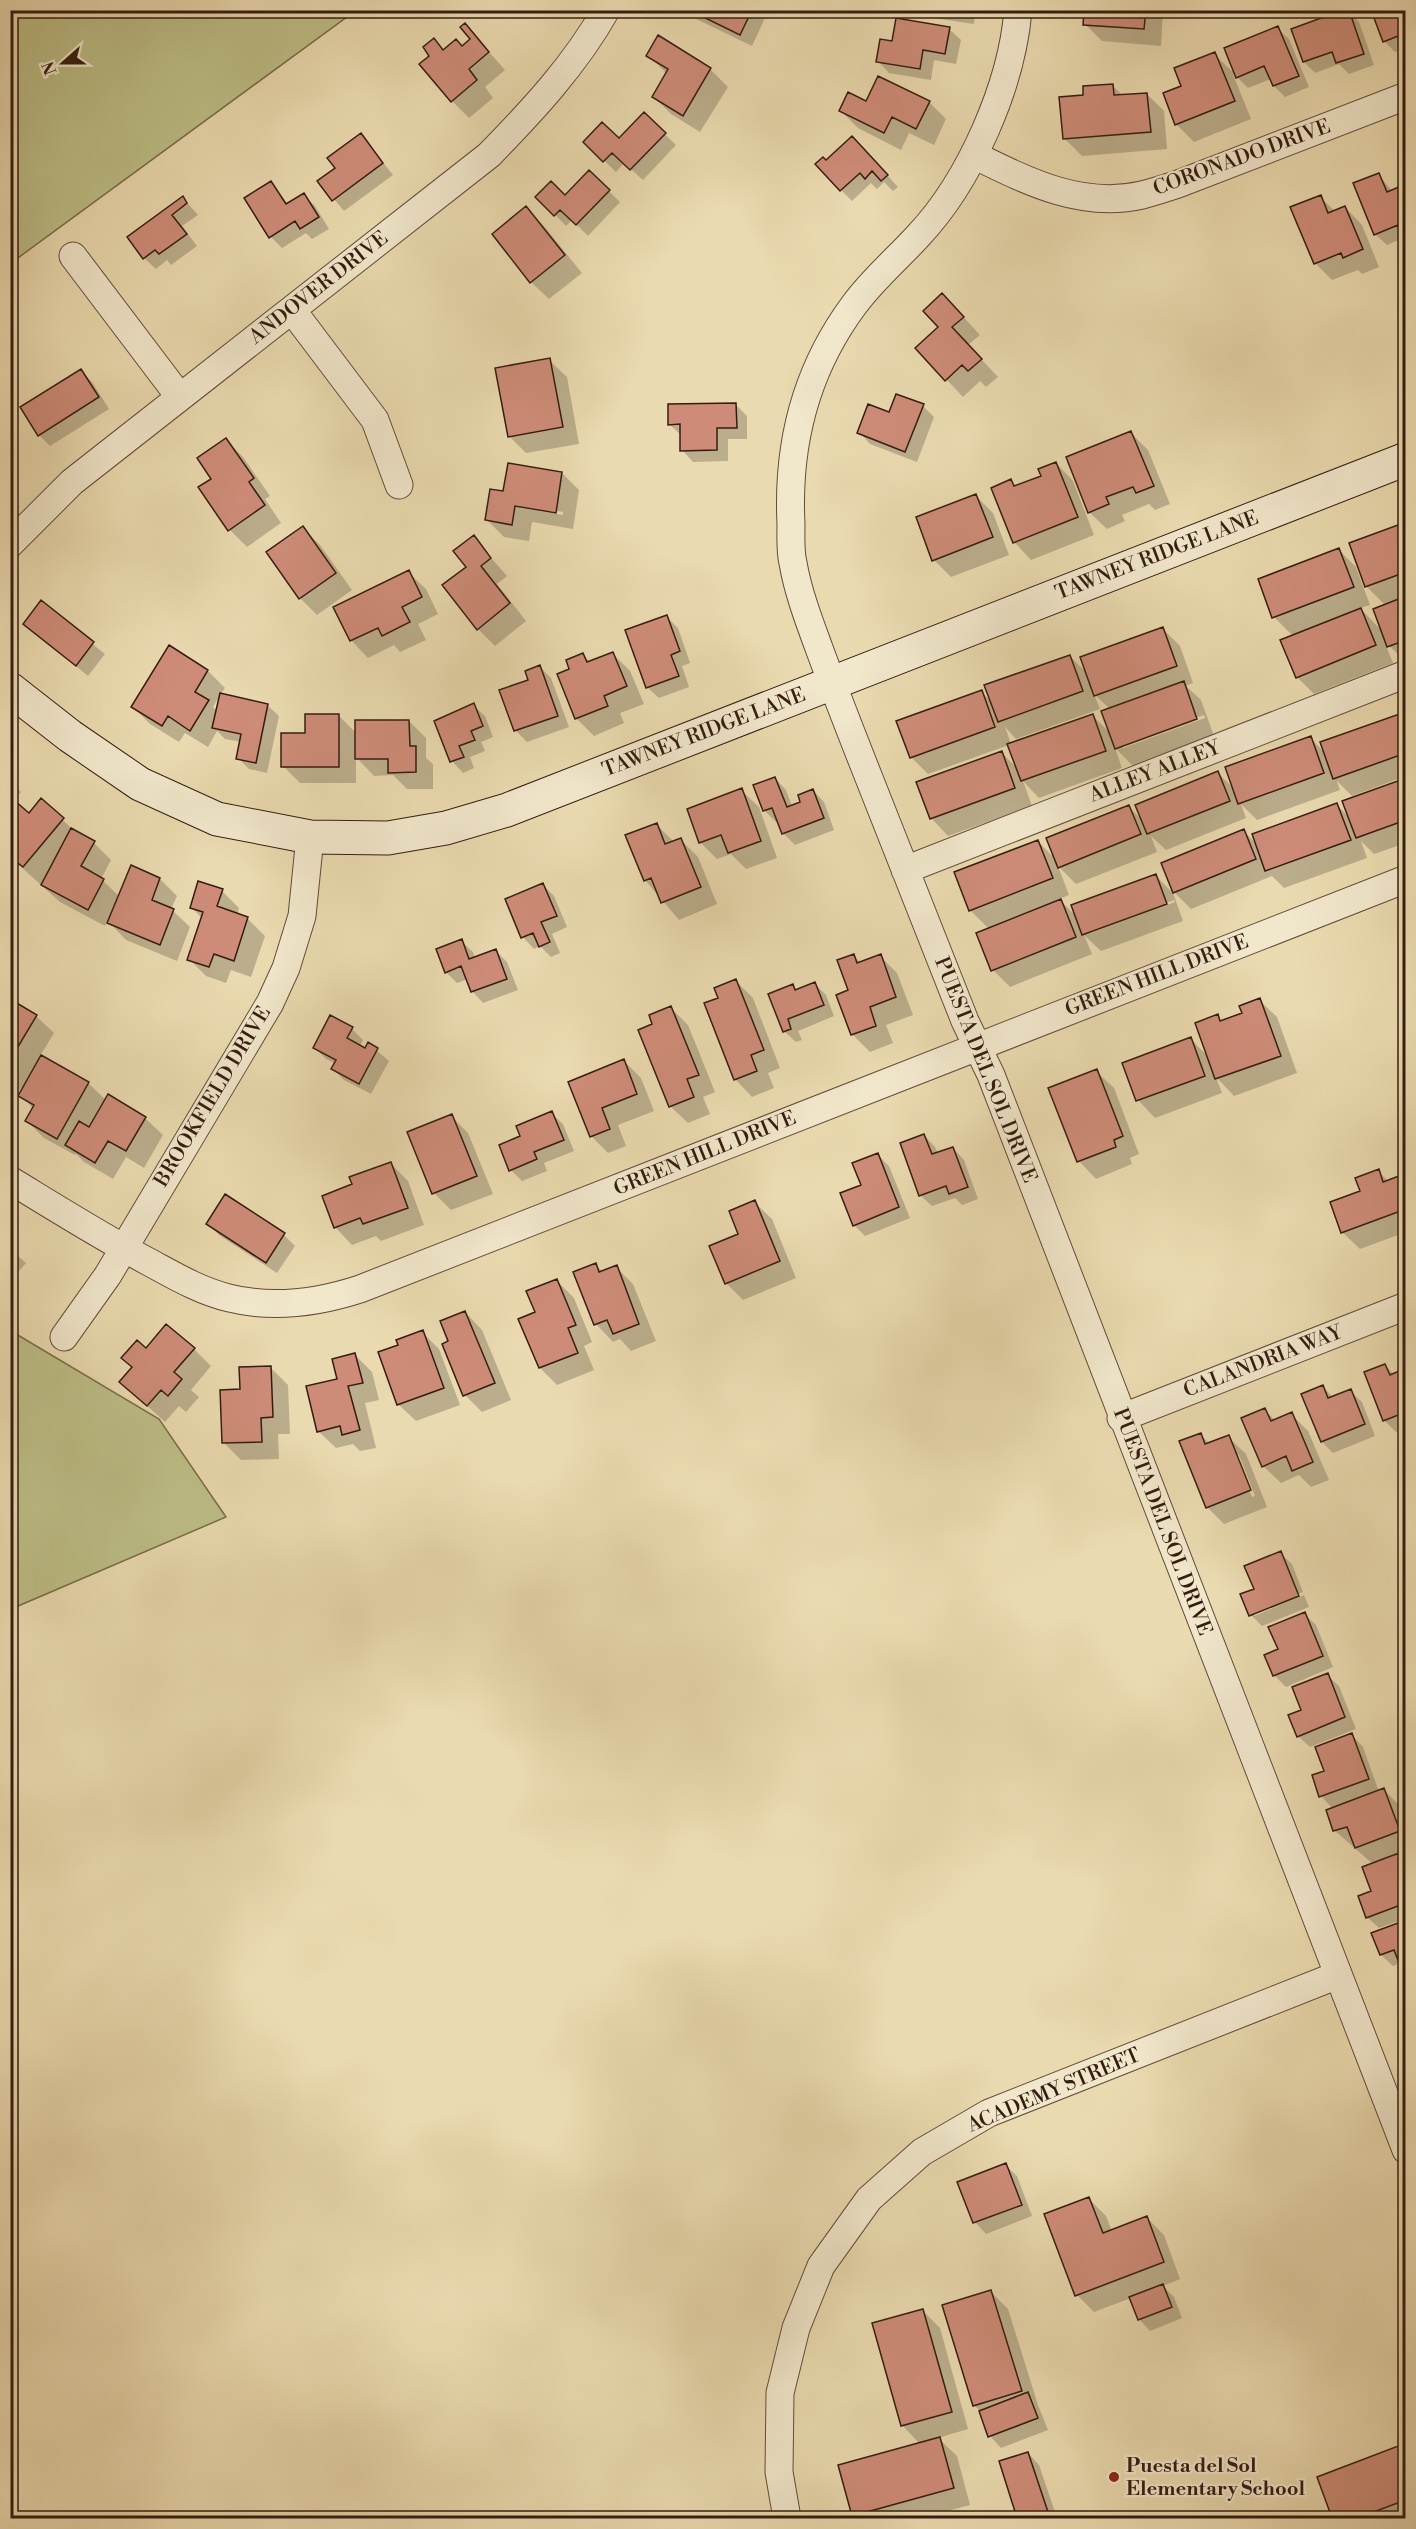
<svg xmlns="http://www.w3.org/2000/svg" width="1416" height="2529" viewBox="0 0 1416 2529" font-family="'Libre Bodoni',serif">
  <rect width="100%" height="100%" fill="#eadaaf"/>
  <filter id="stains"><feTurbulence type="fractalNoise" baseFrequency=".00333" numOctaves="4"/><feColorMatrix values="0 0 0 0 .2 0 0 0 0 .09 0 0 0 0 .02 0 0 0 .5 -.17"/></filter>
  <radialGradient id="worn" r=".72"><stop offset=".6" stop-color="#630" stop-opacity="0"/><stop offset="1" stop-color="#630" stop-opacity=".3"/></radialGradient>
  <path fill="#bdbe86" stroke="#786e4b" stroke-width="1.5" d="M11 10H355V11L11 263Z
    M11 1331 159 1419 226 1517 11 1609Z"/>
  <path fill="#0003" fill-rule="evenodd" d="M686 10H758L765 18 752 46 692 17Z
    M902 10H975L974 24 906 14Z
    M1086 10H1163L1161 46 1102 41 1085 24Z
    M1348 10 1359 22 1374 65 1349 74 1339 64 1315 73 1304 62Z
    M1406 10V48L1395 52 1384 41Z
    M465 25 505 70 485 87 493 98 469 118 452 101 431 56 434 40 444 51 462 47 472 39Z
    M1277 28 1289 39 1309 87 1285 97 1274 86 1271 79 1248 88 1232 72 1251 119 1194 142 1176 124 1164 94 1183 87 1214 54 1236 75Z
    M949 29 961 40 956 64 934 60 931 80 889 73 878 61 894 43Z
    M658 37 710 69 728 87 700 132 671 114 654 97 667 74 648 55Z
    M1113 86 1123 96 1147 94 1164 111 1167 149 1082 156 1064 138 1085 96Z
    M929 102 946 119 934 145 909 133 901 150 858 128 841 111 867 103Z
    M644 114 676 145 643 180 624 163 616 172 585 142 619 140Z
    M361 135 393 175 344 211 319 181 337 168Z
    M863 149 898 187 893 191 884 182 877 189 871 183 852 201 841 190 826 162Z
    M589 172 620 202 588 236 572 220 566 226 538 197H565Z
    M1378 174 1392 191 1406 186V237L1387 245 1375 234Z
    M271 183 288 204 304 195 315 206 329 229 312 239 306 233 282 248 271 237Z
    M1320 197 1335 211 1345 207 1362 225 1379 267 1362 274 1358 270 1332 280 1315 263Z
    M183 198 198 215 182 226 197 246 171 265 167 260 156 269 144 258Z
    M526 208 543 225 582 273 549 299 531 282Z
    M959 312 980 335 968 345 998 377 986 387 980 381 963 397 917 348Z
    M549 360 567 377 579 444 526 453 509 436Z
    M80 370 92 382 109 409 50 446 39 435Z
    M736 405 747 416V439H728V461L693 462 682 450 681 435 669 424Z
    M923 406 934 417 917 462 870 444 859 432 890 414Z
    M1131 433 1148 450 1170 504 1155 510 1149 504 1122 515 1125 521 1107 529 1089 512Z
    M226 440 243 457 270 496 265 499 281 523 247 547 230 530 200 488 213 479Z
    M1056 463 1073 481 1094 535 1031 560 1014 542 1011 481 1017 487 1043 476Z
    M562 473 579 490 573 529 532 522 529 541 504 537 487 520 504 493ZM520 505 563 512V515L520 508Z
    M976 496 993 513 1009 555 951 577 934 560Z
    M1406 524V662L1384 641 1393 663 1314 694 1297 677 1293 636 1274 617 1339 550 1356 567 1370 605 1360 608 1383 632 1385 605 1366 586Z
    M303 528 320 545 352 590 317 615 300 598Z
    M473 537 507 576 497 584 526 621 495 646 478 629 468 567Z
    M408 572 426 589 438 614 418 624 426 640 400 652 394 645 368 658 351 640Z
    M41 603 105 654 88 676 25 624Z
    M667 617 678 628 690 663 682 666 689 687 659 698 647 687Z
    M1163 629 1180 646 1193 683 1186 686 1201 700 1214 736 1133 766 1115 748 1122 768 1039 798 1023 781 1032 806 948 836 931 818 1002 753 1018 769 1009 745 928 774 911 757 981 692 993 703 1070 656 1089 675ZM1094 694 1110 709V733L1092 715 1011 744 1005 727 1016 739 1100 709ZM1204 715 1205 718 1123 748V744Z
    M169 647 208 671 225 688 220 695 267 705 279 716 267 773 249 769 238 758 241 742 225 739 217 731 208 747 185 733 179 742 150 724 133 707ZM220 695 217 711 213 707Z
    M613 654 630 671 644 704 620 713 624 723 594 736 577 719 559 675 571 670 583 655 591 663Z
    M540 667 551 678 569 727 527 742 515 730 530 681Z
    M473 705 485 716 493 737 481 742 485 751 470 757 474 768 463 773 452 761Z
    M1406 714V776L1352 796 1337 781 1340 790 1257 820 1241 804 1246 818 1166 850 1151 836 1157 852 1076 884 1058 866 1069 895 1059 899 1078 918 1156 876 1173 893 1183 921 1101 951 1084 935 1092 954 1010 987 993 970 989 929 970 910 1038 841 1056 860 1129 807 1143 821 1218 773 1235 790 1310 738 1325 753ZM1174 900 1175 902 1091 933V930Z
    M339 716 356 733 409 721 426 738V758L433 764V789H407L393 775 374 776 356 757V783H300L283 766 307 734Z
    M775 778 786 790 792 806 802 803 813 790 824 802 834 830 795 845 783 833 778 821 776 822 764 810Z
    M1406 780V843L1374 854 1361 841 1367 858 1284 888 1272 876 1191 909 1174 892 1244 831 1257 845 1337 805 1350 818Z
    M10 782 21 792 13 801 29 815 41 800 79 835 94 843 111 860 101 879 120 897 160 879 177 896 171 909 190 927 177 961 126 940 108 921 105 926 60 902 10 857Z
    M741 790 759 807 777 858 746 869 731 854 717 859 700 842Z
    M656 824 674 842 681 840 698 857 717 904 679 920 645 880Z
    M543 885 554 896 567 927 552 934 560 953 551 957 540 946 534 949 523 937 507 899Z
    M222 891 239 908 237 915 247 918 265 936 251 977 231 970 226 983 206 976 189 959 202 918 191 907Z
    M461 941 473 952 475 958 496 951 507 962 518 990 483 1003 472 991 468 979 457 983 446 972Z
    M854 956 861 963 880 956 897 973 913 1015 886 1025 893 1043 870 1052 852 1034 850 991Z
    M736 981 753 998 780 1068 768 1073 774 1088 752 1097 735 1079 720 999Z
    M815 984 826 995 834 1016 798 1031 802 1040 796 1042 784 1031 793 985 798 991Z
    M10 1000 36 1016 54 1033 40 1056 88 1083 106 1100 145 1118 163 1135 144 1168 126 1157 113 1179 84 1162 76 1154 75 1155 44 1138 27 1121 34 1109 20 1095 24 1088 22 1087 16 1095 10 1092Z
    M1259 1000 1277 1017 1297 1073 1234 1096 1216 1077 1222 1093 1155 1118 1138 1100 1124 1064 1191 1039 1209 1058 1217 1016 1223 1022 1244 1014Z
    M671 1008 688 1025 715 1092 703 1097 710 1114 688 1123 670 1106Z
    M352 1029 363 1040 360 1046 366 1050 369 1044 389 1061 371 1094 344 1080 333 1069 336 1064 326 1059 314 1047Z
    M624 1061 641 1078 654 1111 618 1125 626 1146 608 1153 591 1136 570 1083Z
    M1096 1071 1114 1088 1139 1154 1130 1158 1132 1164 1096 1179 1079 1161 1050 1089Z
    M551 1113 563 1124 574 1151 544 1163 547 1171 522 1181 511 1170 522 1137Z
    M451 1116 468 1133 493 1194 451 1210 434 1193Z
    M924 1135 935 1147 938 1153 953 1148 964 1160 978 1199 962 1205 955 1198 932 1206 920 1195Z
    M877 1154 889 1166 910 1218 865 1236 854 1225 863 1186Z
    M391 1164 408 1181 424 1225 381 1241 376 1236 352 1245 335 1227Z
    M1378 1171 1388 1181 1398 1178 1406 1185V1232L1360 1249 1342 1232 1362 1191Z
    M754 1202 772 1219 796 1278 743 1300 726 1283 740 1235Z
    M208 1223 284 1235 295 1246 277 1273 219 1235Z
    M10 1249 26 1263 10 1282Z
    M596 1265 603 1272 616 1267 633 1284 656 1341 631 1351 620 1339 613 1342 596 1324 575 1273Z
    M557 1281 574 1298 592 1342 584 1346 594 1370 557 1385 540 1368Z
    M465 1312 482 1330 511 1400 482 1412 465 1395 450 1342Z
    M422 1332 439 1349 460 1405 416 1421 398 1404 400 1346Z
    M194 1349 211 1366 191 1390 199 1397 186 1412 179 1406 165 1422 121 1382 133 1368 123 1358 146 1350Z
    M355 1355 372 1372 379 1400 365 1403 376 1448 360 1451 353 1444 336 1448 318 1431 339 1380Z
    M1385 1365 1394 1375 1406 1370V1428L1396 1432 1384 1420 1366 1373Z
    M271 1368 288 1385 290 1434H278L279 1459 241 1460 224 1443 242 1391Z
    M1323 1387 1334 1398 1350 1391 1362 1402 1375 1436 1333 1453 1322 1442 1303 1395Z
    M1264 1410 1276 1421 1291 1414 1308 1431 1329 1480 1311 1487 1299 1475 1281 1483 1263 1466Z
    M1200 1434 1210 1444 1228 1437 1246 1454 1267 1507 1224 1524 1207 1507ZM1235 1455H1239L1255 1496 1252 1497Z
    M1280 1553 1292 1564 1303 1592 1254 1612V1616L1304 1595 1309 1607 1262 1626 1251 1615 1256 1589Z
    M1304 1614 1316 1625 1333 1667 1286 1687 1274 1675 1266 1656 1280 1650Z
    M1327 1675 1339 1686 1356 1729 1310 1747 1298 1736 1303 1710Z
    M1352 1735 1363 1747 1379 1792 1384 1790 1401 1807 1406 1819V1853L1399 1855 1406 1862V1973L1401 1963 1393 1966 1381 1955 1373 1934 1403 1922 1402 1920 1379 1928 1367 1917 1373 1892V1864L1335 1831 1328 1811 1333 1809 1321 1796 1326 1771Z
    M1005 2165 1017 2176 1032 2216 986 2234 975 2222 959 2182Z
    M1089 2199 1106 2216 1112 2231 1147 2218 1164 2235 1180 2279 1163 2286 1174 2297 1182 2318 1150 2331 1139 2319 1131 2298 1094 2312 1077 2295Z
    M991 2292 1008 2309 1038 2405 1048 2430 1001 2448 990 2436 980 2411 974 2405Z
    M923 2311 940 2328 968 2429 938 2438 957 2456 970 2505 921 2518H856L853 2515 920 2444 902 2425Z
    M1406 2444V2518H1334L1318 2478Z
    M1028 2453 1039 2465 1057 2518H1019L1001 2462Z"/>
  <path fill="#ce8c78" stroke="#341d10" stroke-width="1.5" d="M689 10H752L740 35Z
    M1084 10H1146L1144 29 1083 25Z
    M1343 10H1349L1364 54 1336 63 1332 52 1303 62 1291 29Z
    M1371 10H1406V33L1383 42Z
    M896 18 950 27 945 54 923 50 920 69 876 62 880 39 892 41Z
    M465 23 489 52 469 69 477 80 451 102 419 64 429 56 423 47 434 38 443 50 456 39 462 46 470 39 460 27Z
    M1278 26 1299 76 1273 86 1264 66 1236 78 1224 48Z
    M658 35 711 68 683 116 652 97 668 69 646 56Z
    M1215 52 1235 101 1175 125 1163 93 1181 86 1174 68Z
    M878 76 930 101 916 129 892 117 884 133 839 111 848 92 866 101Z
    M1113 84 1114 95 1147 93 1151 132 1063 139 1059 97 1083 95V86Z
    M644 112 666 133 630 170 612 153 603 162 583 142 602 122 619 138Z
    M361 133 383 163 332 201 317 181 335 168 327 158Z
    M852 136 888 175 881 181 872 171 865 179 860 173 840 191 815 164 823 157 826 160Z
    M589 170 610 190 576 225 560 210 554 216 535 197 551 181 565 195Z
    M1379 173 1387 192 1406 184V233L1402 235 1398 225 1374 235 1353 183Z
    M271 181 286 204 304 193 319 217 300 229 295 221 269 238 244 198Z
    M1321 195 1328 213 1345 206 1363 249 1343 258 1341 253 1314 264 1290 207Z
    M183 196 187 203 172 215 187 234 159 254 155 250 143 259 127 237Z
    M526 206 565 255 530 283 492 234Z
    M942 293 964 317 952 327 982 359 968 371 962 365 945 381 915 348 938 327 923 311Z
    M550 358 563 427 508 437 495 368Z
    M81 369 99 397 38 436 20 407Z
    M896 394 924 404 905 452 857 433 868 404 889 412Z
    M736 403 737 428H717V450L680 451V424L668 425V404Z
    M1131 431 1154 486 1136 493 1133 487 1106 497 1109 504 1088 513 1066 457Z
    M226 438 254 478 249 482 265 505 228 531 198 487 211 479 197 458Z
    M1056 462 1078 517 1013 543 991 488 1011 479 1014 486 1041 476 1038 469Z
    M508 463 562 472 556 513 515 506 512 525 485 520 490 489 503 491Z
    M976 494 993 537 932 561 916 517Z
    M1406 522V572L1365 587 1349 543Z
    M303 526 336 573 299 599 266 552Z
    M474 535 491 558 481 566 510 603 477 630 442 585 466 567 453 551Z
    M1339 548 1354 587 1272 618 1258 579Z
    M409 570 422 597 402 607 410 622 382 636 378 628 350 641 333 607Z
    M1406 596V640L1387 647 1373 609Z
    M41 600 94 642 76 666 23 624Z
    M1361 608 1376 645 1296 678 1280 640Z
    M667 615 680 651 671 655 679 676 646 688 625 630Z
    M1163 627 1177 666 1094 696 1080 657Z
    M169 645 208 670 195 692 209 700 190 731 168 716 162 726 131 707Z
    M613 652 627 686 604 696 608 706 575 719 557 674 569 669 566 660 583 653 587 662Z
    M1070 655 1083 691 998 722 984 685Z
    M540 665 558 716 514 731 499 690 528 680 525 671Z
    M1184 681 1197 719 1115 749 1101 711Z
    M982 690 995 727 910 758 896 721Z
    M220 693 268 704 256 763 236 759 241 734 212 728Z
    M474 703 483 726 471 731 475 740 459 746 464 757 450 762 434 721Z
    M1405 712 1406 753 1333 779 1320 742Z
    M305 714H339V767H281V733H305Z
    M1093 714 1106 751 1021 781 1007 744Z
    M355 720H409L410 746H416V772L388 773V759H355Z
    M1311 736 1324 773 1238 804 1225 767Z
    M1002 751 1015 788 930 819 916 782Z
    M1218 771 1230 801 1147 834 1135 805Z
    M775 777 787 807 800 802 798 795 813 789 824 818 782 834 772 808 763 811 753 785Z
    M1406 778V820L1356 838 1342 801Z
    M742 788 761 841 728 853 721 835 699 843 687 809Z
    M41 798 64 818 23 867 10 857V806L15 801 29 813Z
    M1337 803 1351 840 1265 871 1252 834Z
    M1129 805 1141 834 1058 868 1046 838Z
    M657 823 665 844 681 838 701 887 661 903 651 878 644 881 625 835Z
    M71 828 95 841 81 866 104 879 88 910 41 885Z
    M1244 829 1256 859 1173 893 1161 863Z
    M1038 840 1053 878 969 911 954 872Z
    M131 865 160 878 152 900 174 909 160 945 107 923Z
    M1156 874 1167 904 1082 935 1071 905Z
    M198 881 223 889 217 906 248 917 234 961 214 954 209 967 187 960 203 912 190 908Z
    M543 883 557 916 541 922 550 942 539 947 533 933 521 938 505 899Z
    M1061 899 1076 937 991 971 976 933Z
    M462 939 469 959 496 949 507 979 471 992 461 966 445 973 436 949Z
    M854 954 857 963 881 954 896 997 870 1007 876 1026 851 1035 836 995 848 990 837 960Z
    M736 979 764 1050 751 1055 757 1071 734 1080 704 1003 718 998 714 988Z
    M815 982 824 1005 788 1019 791 1029 783 1032 768 994 793 984 795 990Z
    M1260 998 1281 1056 1215 1079 1195 1023 1218 1014 1220 1021 1242 1013 1239 1006Z
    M10 999 37 1015 10 1060Z
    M671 1006 699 1075 687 1079 694 1097 669 1107 638 1030 652 1024 649 1015Z
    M330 1015 353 1027 347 1038 365 1048 368 1042 378 1048 359 1084 331 1069 336 1060 313 1048Z
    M1191 1037 1205 1076 1136 1101 1122 1063Z
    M41 1055 89 1082 57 1139 25 1121 34 1105 18 1096Z
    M624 1059 637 1094 602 1108 610 1129 590 1137 568 1082Z
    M1097 1069 1123 1136 1114 1140 1116 1147 1077 1162 1048 1088Z
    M108 1094 146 1117 126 1151 108 1141 95 1163 65 1145 79 1121 89 1127Z
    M552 1111 564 1140 534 1152 537 1159 509 1171 499 1145 520 1136 516 1126Z
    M452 1114 477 1176 432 1194 407 1132Z
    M924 1134 932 1154 953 1147 968 1187 949 1194 946 1186 919 1196 900 1143Z
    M878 1153 899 1207 853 1226 840 1193 861 1185 852 1163Z
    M391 1162 408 1208 363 1224 360 1218 334 1228 322 1196 352 1184 349 1177Z
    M1379 1169 1383 1182 1399 1176 1406 1194V1209L1341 1233 1330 1202 1360 1191 1355 1178Z
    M225 1194 285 1233 266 1263 206 1224Z
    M755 1200 780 1261 725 1284 709 1246 738 1234 729 1211Z
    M596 1263 599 1272 617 1265 639 1324 613 1334 607 1320 594 1325 573 1272Z
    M557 1279 576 1325 568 1328 578 1353 539 1368 518 1319 535 1312 526 1291Z
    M465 1311 495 1383 463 1396 442 1344 448 1341 440 1321Z
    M166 1324 195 1348 174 1372 182 1379 168 1396 161 1390 147 1406 119 1382 132 1367 121 1358 137 1340 146 1348Z
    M423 1330 444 1388 397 1405 378 1352 398 1345 396 1340Z
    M355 1353 363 1383 348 1386 360 1430 342 1435 340 1426 317 1432 306 1386 337 1379 332 1359Z
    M1385 1364 1390 1375 1406 1368V1412L1383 1421 1364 1372Z
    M271 1366 273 1417 261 1418 262 1442 222 1443 220 1390 240 1389 239 1367Z
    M1323 1385 1328 1398 1351 1389 1365 1424 1321 1442 1301 1394Z
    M1265 1408 1271 1421 1292 1412 1313 1462 1292 1471 1286 1456 1262 1467 1241 1418Z
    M1201 1433 1205 1444 1229 1435 1251 1490 1206 1508 1179 1441Z
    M1281 1551 1299 1596 1249 1616 1240 1594 1254 1589 1244 1566Z
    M1305 1612 1323 1656 1273 1676 1264 1655 1278 1649 1268 1627Z
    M1328 1673 1345 1717 1297 1737 1288 1715 1301 1710 1292 1687Z
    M1352 1733 1369 1779 1319 1797 1312 1775 1324 1771 1315 1747Z
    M1384 1788 1400 1831 1355 1848 1347 1827 1333 1831 1326 1810Z
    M1399 1853 1406 1871V1903L1366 1918 1358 1896 1371 1891 1362 1867Z
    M1406 1920V1972L1403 1973 1394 1950 1380 1955 1371 1933Z
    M1006 2163 1022 2205 973 2223 957 2182Z
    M1089 2197 1103 2233 1147 2216 1164 2262 1075 2296 1044 2214Z
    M1163 2284 1172 2307 1138 2320 1129 2297Z
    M991 2290 1022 2391 973 2406 942 2305Z
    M923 2309 952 2412 901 2426 872 2323Z
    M1028 2392 1038 2418 988 2437 979 2411Z
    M940 2437 954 2488 852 2516 838 2465Z
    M1406 2443V2500L1357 2518H1332L1317 2477Z
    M1028 2452 1050 2518H1017L999 2461Z"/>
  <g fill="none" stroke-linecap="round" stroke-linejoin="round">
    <defs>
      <path id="street" d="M1018 10C1012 85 970 181 918 236 897 259 873 279 854 305 805 371 787 444 791 524 791 537 790 551 793 563 798 592 809 621 819 648 835 692 852 735 869 778 901 859 933 940 965 1021L991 1075 1406 2150
        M974 155C1027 181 1081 209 1142 195 1154 192 1166 188 1178 184L1406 96
        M73 256 179 396
        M292 310 375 420 399 485
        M10 544 72 482 489 155C532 111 575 65 606 10
        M905 870 1406 674
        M10 1180C56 1208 102 1237 149 1262 175 1276 200 1291 229 1298 273 1309 317 1303 360 1289L1406 879
        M64 1337 108 1275 270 1003 286 968 302 916 310 837
        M1121 1418 1406 1306
        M787 2518 779 2472 780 2393 796 2328 821 2266 869 2199 922 2152 989 2113 1338 1975"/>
      <path id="secondary" d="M10 689 70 736 140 784 217 819 310 837 388 838 446 828 507 810 1406 459"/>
    </defs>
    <use href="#street" stroke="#624c38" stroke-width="29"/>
    <use href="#secondary" stroke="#341d10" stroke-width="35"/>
    <use href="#street" stroke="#f1e7cb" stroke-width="27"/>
    <use href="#secondary" stroke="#f1e7cb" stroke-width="33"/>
  </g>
  <circle fill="#8f2418" stroke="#f1e7cb" stroke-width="2" cx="1114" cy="2477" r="6"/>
  <g text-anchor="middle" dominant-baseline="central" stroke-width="4.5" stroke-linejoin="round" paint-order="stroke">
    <g font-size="20" fill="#341d10" stroke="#f1e7cb">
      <text transform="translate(1242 158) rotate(-20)">CORONADO DRIVE</text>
      <text transform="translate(319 288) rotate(-38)">ANDOVER DRIVE</text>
      <text transform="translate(1157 556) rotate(-21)">TAWNEY RIDGE LANE</text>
      <text transform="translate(704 733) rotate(-21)">TAWNEY RIDGE LANE</text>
      <text transform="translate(1155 772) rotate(-21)">ALLEY ALLEY</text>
      <text transform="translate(1157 976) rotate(-21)">GREEN HILL DRIVE</text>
      <text transform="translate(985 1070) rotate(68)">PUESTA DEL SOL DRIVE</text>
      <text transform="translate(213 1097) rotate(-59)">BROOKFIELD DRIVE</text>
      <text transform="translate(705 1154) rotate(-22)">GREEN HILL DRIVE</text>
      <text transform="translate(1263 1362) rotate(-21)">CALANDRIA WAY</text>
      <text transform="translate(1162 1522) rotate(69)">PUESTA DEL SOL DRIVE</text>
      <text transform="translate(1054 2091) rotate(-23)">ACADEMY STREET</text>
    </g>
    <g font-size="20" font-weight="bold" fill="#341d10" stroke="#f1e7cb" text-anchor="start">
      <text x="1126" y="2466">Puesta del Sol<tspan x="1126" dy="23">Elementary School</tspan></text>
    </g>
  </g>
  <rect width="1416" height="2529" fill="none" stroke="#eadaaf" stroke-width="36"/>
  <rect x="12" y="12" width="1392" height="2505" fill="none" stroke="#341d10" stroke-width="3"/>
  <rect x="18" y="18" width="1380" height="2493" fill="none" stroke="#341d10" stroke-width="1.5"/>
  <g transform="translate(63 63) rotate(249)" stroke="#f1e7cb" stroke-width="4.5" paint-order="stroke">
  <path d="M0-4.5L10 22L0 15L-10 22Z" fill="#341d10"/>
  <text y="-9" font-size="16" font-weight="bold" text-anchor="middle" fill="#341d10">N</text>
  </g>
  <rect width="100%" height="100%" filter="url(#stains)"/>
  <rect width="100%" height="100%" fill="url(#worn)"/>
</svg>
